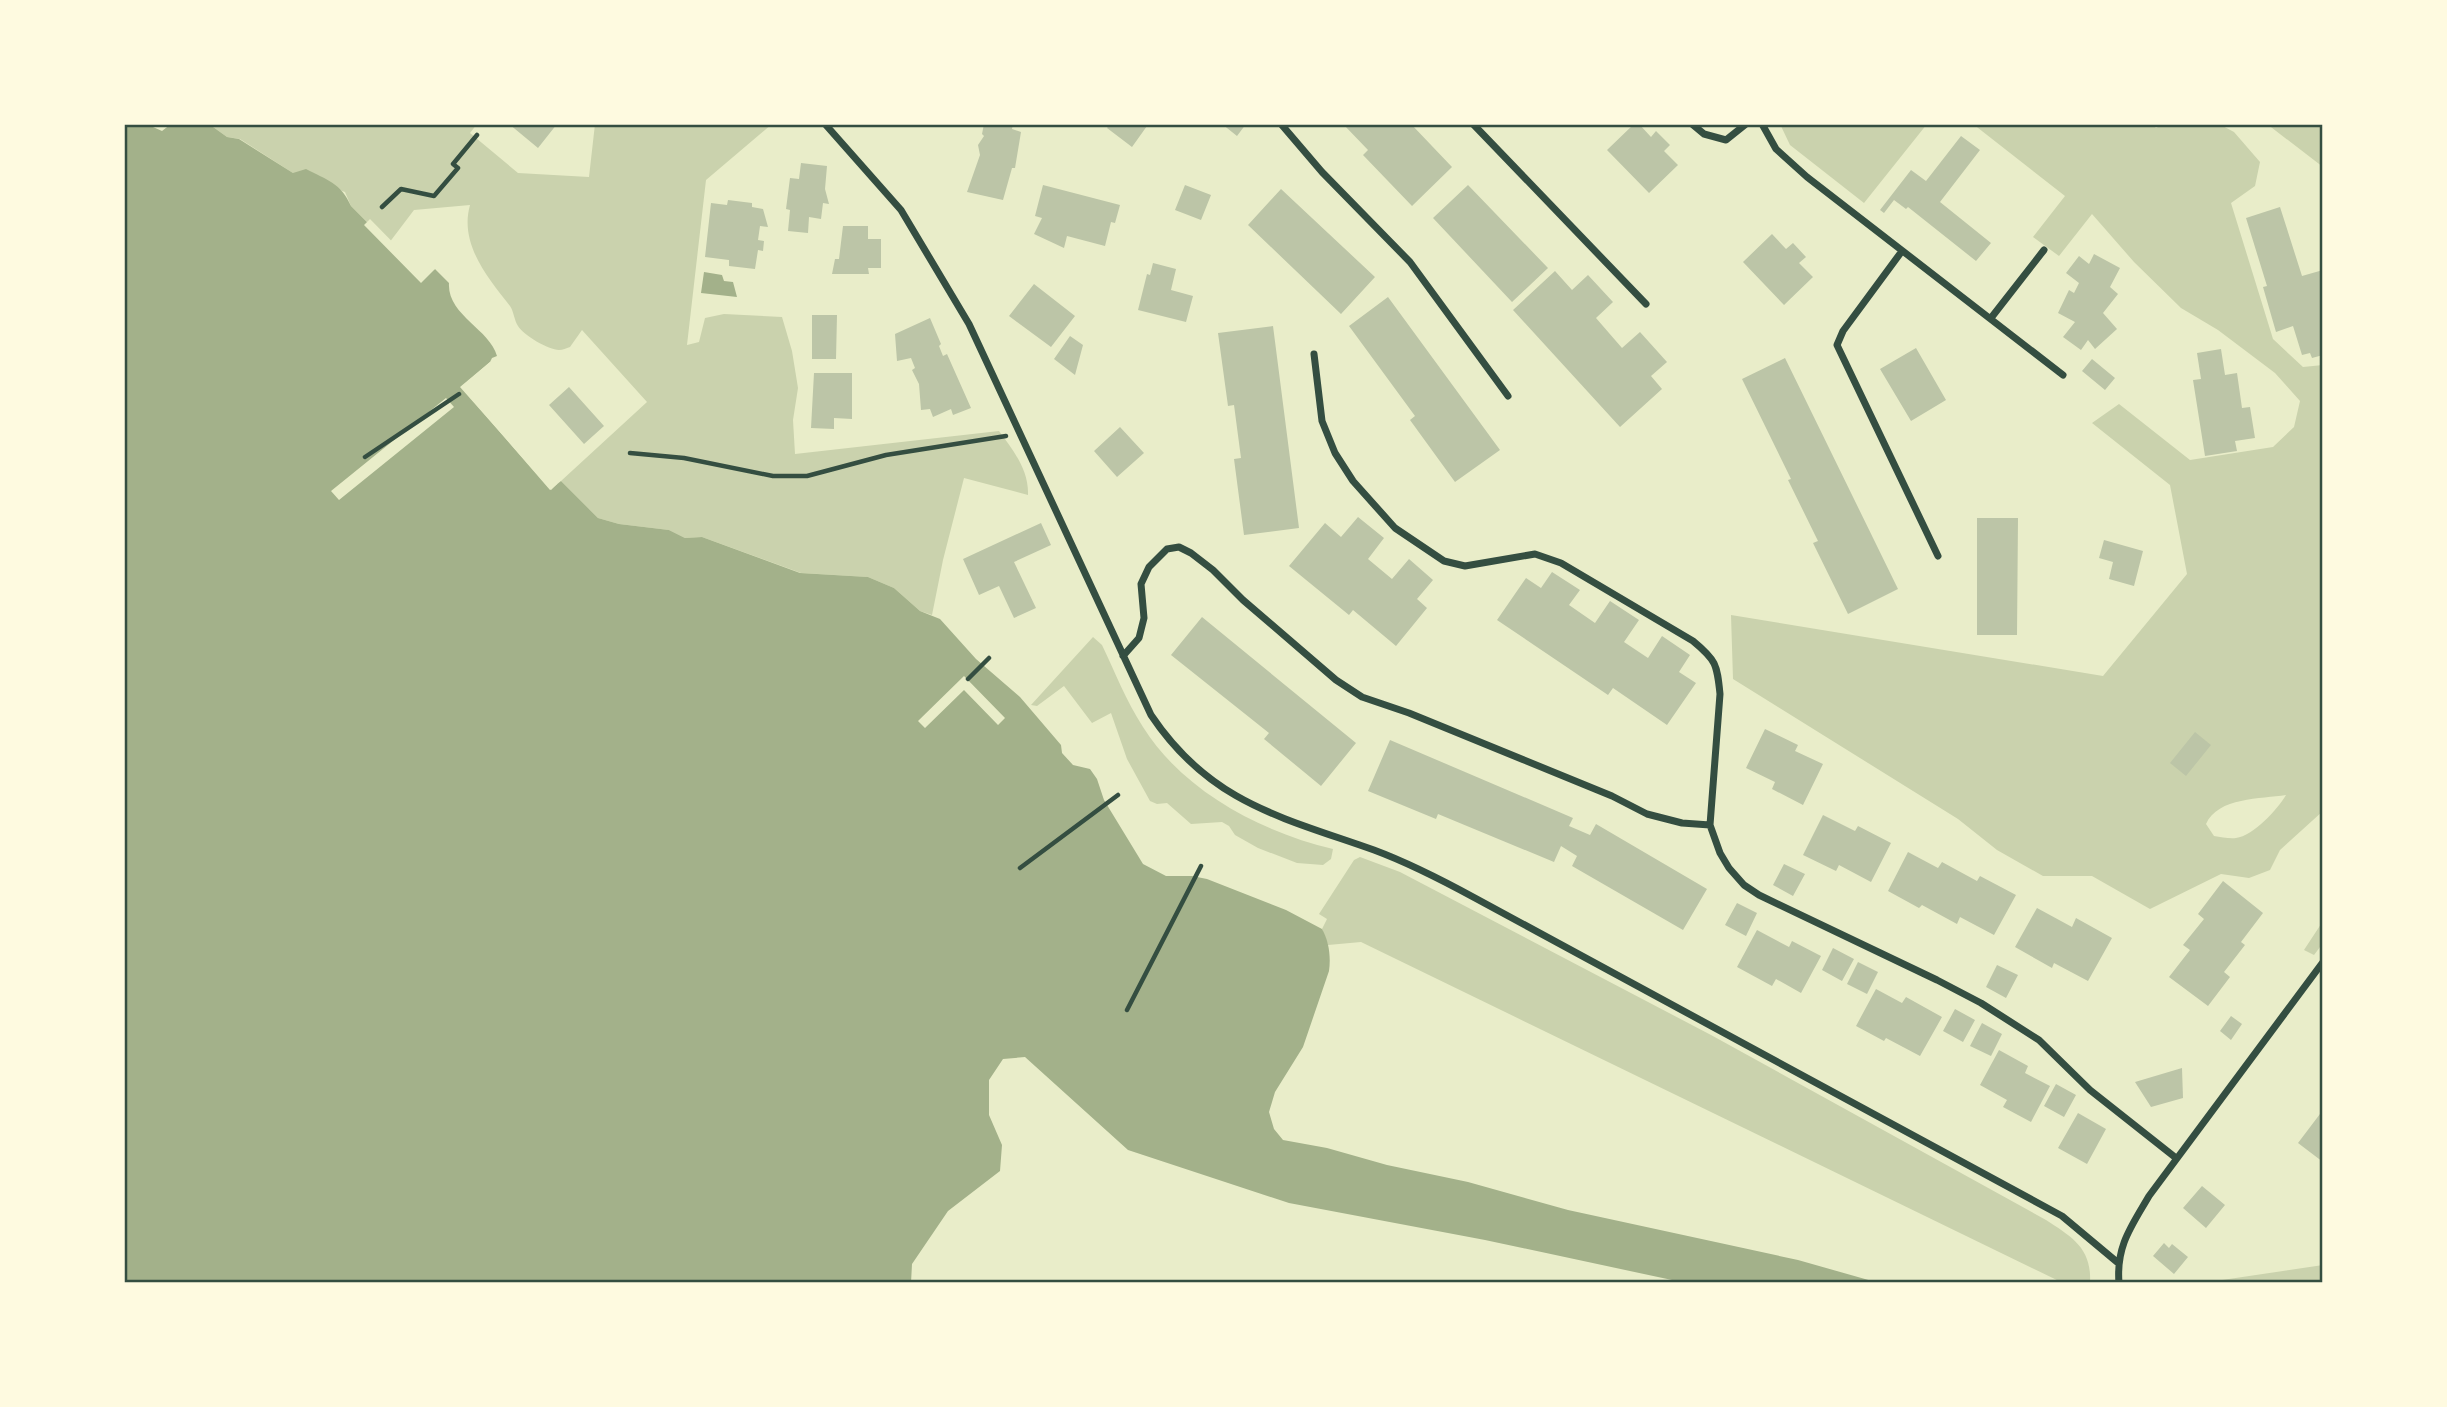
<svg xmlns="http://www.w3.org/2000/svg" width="2447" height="1407" viewBox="0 0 2447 1407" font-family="Roboto,sans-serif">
  <rect width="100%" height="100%" fill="#e9edc9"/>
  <path fill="#cad2ad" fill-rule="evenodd" d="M209 124H477L470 133 518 173 589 177 595 124H772L706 180 687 345 699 342 705 318 724 314 782 317 792 351 798 388 793 420 795 454 999 431C1013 450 1029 470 1028 495L964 478 943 560 932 615 920 611 894 588 868 577 801 573 702 537 685 538 669 530 619 524 598 518 561 481 647 402 582 330 570 347C566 348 563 350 559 350 549 350 523 335 518 326 514 320 514 312 510 306 488 278 459 244 470 205L414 210 389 243 351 206 345 192 293 173 240 139 227 137Z
    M1780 124H1927L1864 203 1790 145Z
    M1973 124H2152L2156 128 2164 124H2219L2234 132 2260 162 2255 186 2231 203 2273 339 2303 367 2323 365V811L2280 850 2270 870 2249 878 2221 874 2150 909 2092 876H2043L1997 850 1958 819 1733 679 1731 615 2103 676 2187 574 2170 485 2092 423 2119 404 2190 460 2273 447 2294 427 2300 401 2275 373 2218 330 2181 308 2134 262 2092 214 2059 256 2033 237 2065 196ZM2286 795C2278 809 2253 836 2236 838 2230 839 2221 837 2214 836L2206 824C2218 797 2261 799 2286 795Z
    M2267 124H2323V167Z
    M1093 637 1102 645C1115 672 1126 701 1143 727 1183 791 1261 832 1333 849L1331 859 1323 865 1297 863 1258 848 1235 835 1229 826 1222 822 1191 824 1167 803 1157 804 1150 801 1127 759 1111 713 1092 723 1064 686 1037 706 1031 705Z
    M1360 857 1400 872 1711 1035 2046 1220C2072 1237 2092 1248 2090 1283H2063L1361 942 1328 945 1322 929 1327 919 1319 914 1354 860Z
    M2323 921V943L2314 955 2304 950Z
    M2323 1265V1283H2202Z"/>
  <path fill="#a3b18a" d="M124 124H151L153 127 162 131 171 124H209L227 137 239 139 293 173 306 169C327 180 341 183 351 206L420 275 435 269 449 283C447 315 490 329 497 356L492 358 490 362 461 387 550 490 561 481 598 518 619 524 669 530 685 538 702 537 800 573 868 577 894 588 920 611 940 619 976 659 1020 697 1061 745 1062 753 1073 765 1090 769 1097 779 1104 800 1143 864 1166 876H1192L1207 879 1286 910 1322 929C1329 941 1331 957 1329 971L1303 1047 1275 1092 1269 1112 1274 1129 1283 1140 1327 1148 1387 1165 1468 1182 1568 1210 1798 1260 1879 1283H1686L1485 1240 1289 1203 1128 1150 1025 1057 1003 1059 989 1080V1115L1002 1145 1000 1171 948 1211 912 1264 911 1283H124Z
    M704 272 722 275 724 281 733 282 737 297 701 293Z"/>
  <path fill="#e9edc9" d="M370 219 421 271 434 265 438 266 421 283 364 225Z
    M490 362 492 365 465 387 551 485 555 482 557 484 551 490 460 387Z
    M446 398 454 407 339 500 331 491Z
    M964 676 1005 718 998 725 964 690 925 728 918 721Z"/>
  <path fill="#bcc5a7" d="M509 124H557L538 148Z
    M984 124H1013L1012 129 1021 132 1015 168H1012L1003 200 967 192 980 155 978 145 984 136 982 134Z
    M1110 124H1144L1147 126 1132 147 1107 128Z
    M1222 124H1246L1237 136Z
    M1343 124H1411L1452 167 1412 206 1363 155 1368 150Z
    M1634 124H1639L1651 137 1656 131 1670 145 1664 151 1678 165 1649 193 1607 150Z
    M1961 136 1980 150 1940 202 1991 243 1976 261 1908 207 1906 209 1894 200 1884 213 1880 210 1911 170 1926 181Z
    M801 163 827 166 825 189 829 204 823 203 821 219 809 217 808 233 788 231 790 210 786 209 790 178 799 179Z
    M1043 185 1120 205 1115 223 1111 222 1105 246 1067 236 1064 248 1034 234 1042 218 1035 216Z
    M1185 185 1211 195 1201 220 1175 210Z
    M1468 185 1548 268 1512 302 1433 218Z
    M1281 189 1375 277 1341 314 1248 225Z
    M728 200 752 203V207L763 209 768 227 760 226 758 240 764 241 763 251 758 250 755 269 729 266V260L705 257 711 203 727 205Z
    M2280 207 2302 276 2323 270V355L2312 358 2310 353 2302 355 2293 326 2276 332 2263 287 2267 286 2246 218Z
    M843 226H868V239H881V268H868L869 274H832L835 259H839Z
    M1772 234 1786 249 1793 243 1806 257 1799 263 1813 277 1784 305 1743 262Z
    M2094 254 2120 268 2110 287 2118 294 2103 313 2117 329 2095 349 2088 340 2081 350 2063 337 2075 322 2058 313 2069 290 2074 293 2079 283 2066 273 2079 256 2089 264Z
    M1153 263 1176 269 1171 290 1193 296 1186 322 1138 310 1147 274 1150 275Z
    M1555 271 1572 290 1588 275 1613 302 1596 318 1622 348 1640 332 1667 362 1651 376 1662 389 1620 427 1513 310Z
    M1034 284 1075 316 1051 347 1009 316Z
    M1388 297 1500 450 1455 482 1410 420 1415 416 1349 326Z
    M812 315H837L836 359H812Z
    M930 318 941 344 939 346 943 356 947 354 971 408 953 415 951 409 933 417 930 409 921 410 919 384 912 370 915 368 911 358 897 361 895 334Z
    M1273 326 1299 528 1244 535 1234 459 1241 458 1234 405 1228 406 1218 333Z
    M1070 336 1083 345 1075 375 1054 359Z
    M1916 348 1946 400 1911 421 1880 369Z
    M2221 349 2225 375 2237 373 2242 408 2250 407 2255 438 2235 441 2237 451 2205 456 2193 380 2201 379 2197 353Z
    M1785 358 1898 589 1848 614 1813 543 1818 541 1788 480 1791 479 1742 379Z
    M2092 359 2115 378 2105 390 2082 371Z
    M814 373H852V419L834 418V429L811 428Z
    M569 387 604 426 584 444 549 405Z
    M1120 427 1144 453 1117 477 1094 451Z
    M1358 517 1384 538 1368 559 1392 579 1409 559 1433 580 1417 599 1427 608 1396 646 1353 610 1349 615 1289 566 1325 523 1341 537Z
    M1977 518H2018L2017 635H1977Z
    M1041 523 1051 545 1014 562 1036 608 1014 618 999 586 979 595 963 559Z
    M2104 540 2143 551 2134 586 2109 579 2113 562 2099 558Z
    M1552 572 1580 590 1569 605 1595 623 1610 601 1639 620 1624 642 1648 658 1662 636 1690 655 1679 672 1696 683 1667 725 1613 688 1608 695 1497 620 1526 578 1541 588Z
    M1202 617 1356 743 1321 786 1264 739 1269 733 1171 655Z
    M1765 729 1798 745 1795 751 1823 764 1803 805 1772 789 1775 782 1746 768Z
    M2195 732 2211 745 2186 776 2170 763Z
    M1390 740 1573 818 1569 826 1590 835 1596 824 1707 889 1683 930 1572 866 1577 856 1561 846 1554 862 1438 814 1436 819 1368 791Z
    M1823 815 1855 831 1858 826 1891 843 1871 882 1839 865 1836 871 1803 855Z
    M1908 852 1938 868 1942 862 1977 881 1980 876 2016 895 1994 935 1960 917 1957 924 1922 905 1919 908 1888 891Z
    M1784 864 1805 874 1793 896 1773 885Z
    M2223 881 2263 913 2241 942 2245 945 2224 972 2230 977 2208 1006 2169 977 2190 950 2183 945 2204 919 2198 914Z
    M1737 903 1757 913 1746 936 1725 925Z
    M2037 908 2072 927 2076 918 2112 938 2088 981 2054 963 2052 968 2015 947Z
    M1757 930 1789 947 1792 941 1821 956 1801 993 1776 979 1772 986 1737 967Z
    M1833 948 1854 959 1842 981 1822 970Z
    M1858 962 1878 972 1867 994 1847 984Z
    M1997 965 2018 975 2006 998 1986 987Z
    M1876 989 1902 1003 1906 997 1942 1017 1920 1056 1886 1038 1884 1041 1856 1026Z
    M1955 1009 1975 1020 1963 1042 1943 1031Z
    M2231 1016 2242 1024 2231 1040 2220 1031Z
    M1982 1023 2002 1034 1991 1056 1970 1046Z
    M1999 1050 2028 1066 2025 1073 2050 1086 2031 1122 2003 1107 2007 1100 1980 1085Z
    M2182 1068 2183 1098 2151 1107 2135 1082Z
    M2056 1084 2076 1095 2064 1117 2044 1106Z
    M2323 1110V1162L2298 1143Z
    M2078 1113 2106 1129 2087 1164 2058 1148Z
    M2202 1186 2225 1205 2206 1228 2183 1208Z
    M2164 1243 2169 1248 2172 1244 2188 1257 2174 1274 2153 1256Z"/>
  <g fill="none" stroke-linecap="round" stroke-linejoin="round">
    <path stroke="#344e41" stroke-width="4.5" d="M382 207 401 189 434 196 458 168 453 164 477 135
      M630 453 684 458 773 476H807L886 455 1006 436
      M365 457 459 394
      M968 679 989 658
      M1020 868 1118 795
      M1127 1010 1201 866"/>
    <path stroke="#344e41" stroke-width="7" d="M825 124 901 210 969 324 1151 715C1210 803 1281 817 1374 850 1409 863 1442 880 1475 898L2062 1216 2117 1262
      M1281 124 1322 172 1410 262 1508 396
      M1473 124 1646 304
      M1692 124 1704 134 1726 140 1746 124
      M1762 124 1776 149 1807 177 2063 375
      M1902 251 1843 331 1837 345 1938 556
      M1991 318 2044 250
      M1314 354 1322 421 1335 453 1353 481 1395 528 1444 561 1465 566 1535 554 1561 563 1693 641C1716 660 1717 664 1720 694L1710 825 1720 853 1729 868 1744 885 1759 895 1937 980 1981 1003 2039 1040 2090 1090 2176 1158
      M1123 656 1139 638 1144 618 1141 584 1149 567 1167 549 1179 547 1191 553 1213 570 1243 600 1336 680 1362 697 1409 713 1612 796 1647 814 1682 823 1710 825
      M2119 1283C2116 1246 2131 1227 2149 1196L2323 962"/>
  </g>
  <rect width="2447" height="1407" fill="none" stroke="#fefae0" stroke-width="252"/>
  <rect x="126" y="126" width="2195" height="1155" fill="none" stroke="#344e41" stroke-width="2.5"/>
</svg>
